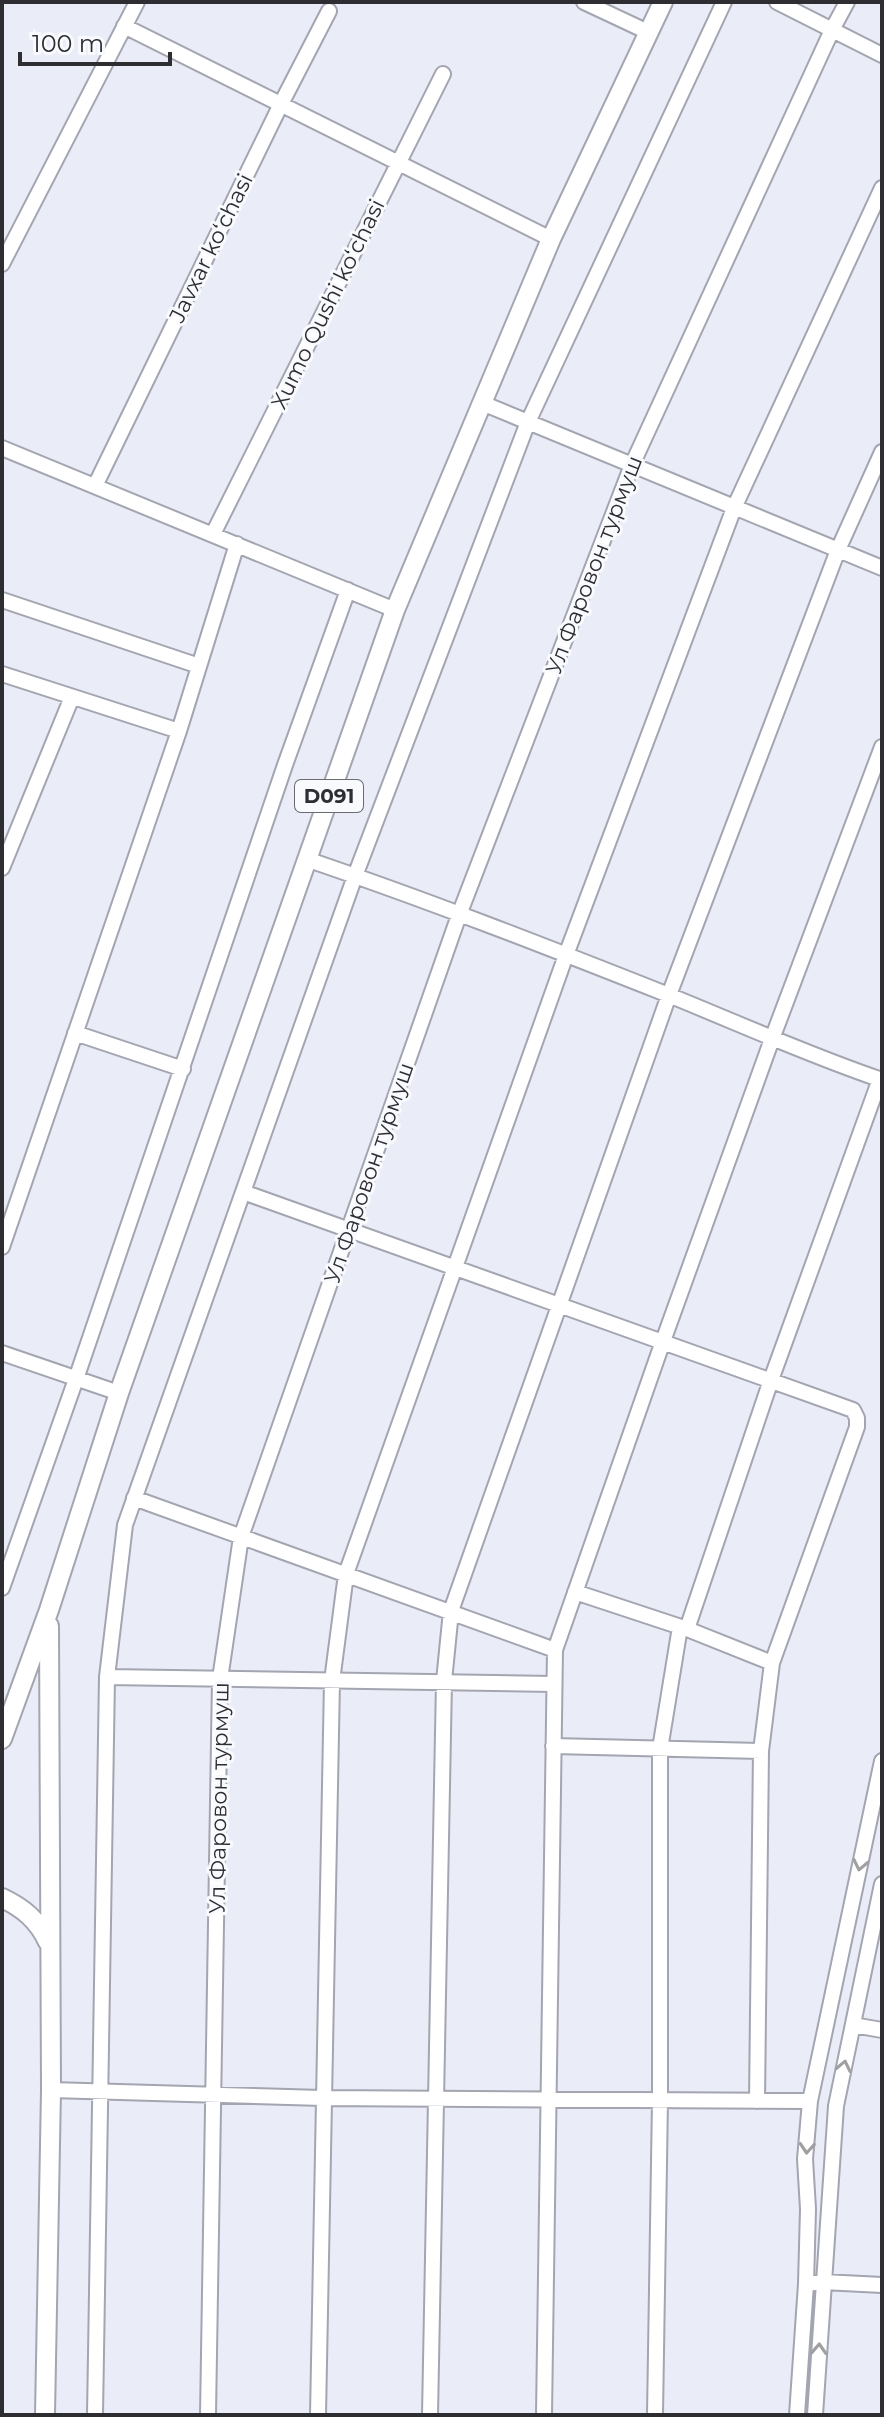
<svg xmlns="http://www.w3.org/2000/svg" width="884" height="2417" viewBox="0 0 884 2417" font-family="Montserrat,sans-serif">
  <rect width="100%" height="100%" fill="#eaecf7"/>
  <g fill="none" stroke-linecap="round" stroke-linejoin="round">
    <defs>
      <path id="minor" d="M584 2 648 32
        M777 2 882 55
        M124 26 551 239
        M2 264 137 2
        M482 403 882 568
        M2 448 395 610
        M95 486 281 104 329 11
        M213 534 443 74
        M2 600 199 666
        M2 674 179 731
        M306 859C427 900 547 947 666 994 738 1023 808 1055 882 1080
        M2 868 72 697
        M75 1033 183 1069
        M243 1192 853 1410 857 1418V1427L772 1663 761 1751 757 2101
        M2 1247 179 731 237 544
        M2 1353 119 1393
        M134 1498 555 1650
        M2 1588 76 1379 285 765 348 590
        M575 1592 687 1629 772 1663
        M687 1629 771 1380 880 1079
        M107 1677 553 1684
        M553 1746 761 1751
        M882 1761 810 2101 805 2159 808 2209 806 2284 823 2282 882 2285
        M853 2025 882 2030
        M51 2090 322 2098 810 2101
        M95 2415 107 1677 125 1525 355 876 528 422 724 2
        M208 2415 220 1679 241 1537 459 915 632 465 832 30 847 2
        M318 2415 332 1681 346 1574 566 955 734 508 882 188
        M430 2415 444 1681 451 1611 669 995 838 550 882 452
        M544 2415 555 1650 662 1344 772 1039 882 747
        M655 2415 660 2100V1749L680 1627
        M797 2415 806 2284
        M815 2415 836 2106 882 1884"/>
      <path id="major" d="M2 1739 49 1610 119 1393 395 610 551 239 663 2
        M2 1898C23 1908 38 1920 48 1942
        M45 2415 51 2090 49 1626"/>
    </defs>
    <use href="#minor" stroke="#a3a5b0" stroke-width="18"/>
    <use href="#major" stroke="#a3a5b0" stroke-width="22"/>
    <use href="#minor" stroke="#fff" stroke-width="14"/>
    <use href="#major" stroke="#fff" stroke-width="18"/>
  </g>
  <defs><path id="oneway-chevron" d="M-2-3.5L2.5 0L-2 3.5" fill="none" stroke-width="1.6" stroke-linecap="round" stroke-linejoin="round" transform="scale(2)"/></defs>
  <g stroke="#a0a0a3">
    <use href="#oneway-chevron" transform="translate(860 1865) rotate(102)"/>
    <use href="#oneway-chevron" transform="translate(844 2066) rotate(-78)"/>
    <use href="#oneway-chevron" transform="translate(807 2148) rotate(94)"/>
    <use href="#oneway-chevron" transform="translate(819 2349) rotate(-87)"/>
  </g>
  <g text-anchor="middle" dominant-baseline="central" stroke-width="6" stroke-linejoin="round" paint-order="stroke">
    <rect fill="#f9fafe" stroke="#6a6a6f" stroke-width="2" x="295" y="780" width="68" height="32" rx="6"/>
    <g font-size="20" font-weight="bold" fill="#2d2d32">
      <text x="329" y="796">D091</text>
    </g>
    <g font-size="22" fill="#2d2d32" stroke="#f9fafe">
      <text transform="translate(211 248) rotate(-64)">Javxar koʻchasi</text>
      <text transform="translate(328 304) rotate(-64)">Xumo Qushi koʻchasi</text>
      <text transform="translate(594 565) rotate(-69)">Ул Фаровон турмуш</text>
      <text transform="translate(369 1173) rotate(-71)">Ул Фаровон турмуш</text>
      <text transform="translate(219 1798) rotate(-89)">Ул Фаровон турмуш</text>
    </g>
  </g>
  <rect width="884" height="2417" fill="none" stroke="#2d2d32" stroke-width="8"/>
  <path d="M20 52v12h150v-12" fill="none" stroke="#2d2d32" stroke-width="4"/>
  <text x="32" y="52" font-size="24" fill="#2d2d32" stroke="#f9fafe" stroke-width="6" paint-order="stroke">100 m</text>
</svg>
